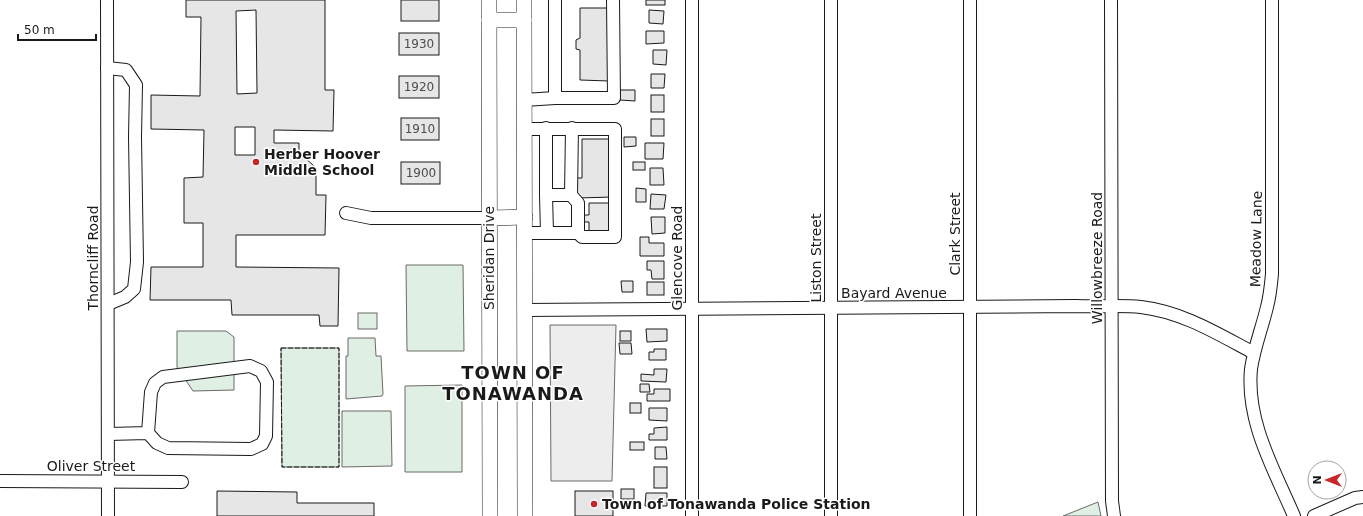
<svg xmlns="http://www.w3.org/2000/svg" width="1363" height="516" font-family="'DejaVu Sans',sans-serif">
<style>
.green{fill:#e0efe3;stroke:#6a6a6a}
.parking{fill:#ededed;stroke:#6a6a6a}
.building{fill:#e6e6e6;stroke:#1a1a1a;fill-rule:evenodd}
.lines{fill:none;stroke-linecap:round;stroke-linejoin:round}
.minor-casing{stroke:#1a1a1a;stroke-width:14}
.major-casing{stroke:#1a1a1a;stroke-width:16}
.minor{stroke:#fff;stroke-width:12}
.major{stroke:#fff;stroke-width:15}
.fence{stroke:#1a1a1a;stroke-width:1;stroke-dasharray:5 2;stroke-linecap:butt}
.poi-dot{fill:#c62828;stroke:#fff;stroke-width:1.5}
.labels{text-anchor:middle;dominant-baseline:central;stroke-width:3;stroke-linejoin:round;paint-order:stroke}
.number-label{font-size:12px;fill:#4d4d4d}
.poi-label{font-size:14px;font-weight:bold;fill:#1a1a1a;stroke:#fff;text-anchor:start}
.street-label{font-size:14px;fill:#1a1a1a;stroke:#fff}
.district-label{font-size:18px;font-weight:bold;letter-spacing:1px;fill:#1a1a1a;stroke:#fff}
</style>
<rect width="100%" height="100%" fill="#fff"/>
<!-- green -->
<g class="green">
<path d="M406 265H463L464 351H407Z"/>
<rect x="358" y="313" width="19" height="16"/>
<path d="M177 331H226L234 337V390L193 391 177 367Z"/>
<path d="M348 338H375L376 356H381L383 394 382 396 346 399V356H348Z"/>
<path d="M281 348H339V467H282Z"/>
<path d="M462 385V472H405V386Z"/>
<path d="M342 411H391L392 466 342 467Z"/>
<path d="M1098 502 1101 516H1063Z"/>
</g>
<!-- parking -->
<path class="parking" d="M550 325H616L612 481H551Z"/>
<!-- building -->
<g class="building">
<path d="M186 0H325V90H334L333 131 274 130V143H299V152L316 168V195H326L325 235H236V267L339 268 338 326H320L319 315H232L231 300H150L151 267H203V223H184V178L203 177 204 130 151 129V95L200 96 201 17H186ZM256 10 257 93 237 94 236 11ZM235 127H255V155H235Z"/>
<rect x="401" y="0" width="38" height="21"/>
<rect x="646" y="0" width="19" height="5"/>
<path d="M580 8H608L609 81 580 80V50L576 49V40L580 38Z"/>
<path d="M649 10 664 11 663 24 649 23Z"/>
<path d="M646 31H664V43L646 44Z"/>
<rect x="399" y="33" width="40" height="22"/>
<path d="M653 50H667L666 65 653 64Z"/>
<path d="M651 74H665L664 88H651Z"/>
<rect x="399" y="76" width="40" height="22"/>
<path d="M620 90H635V101L620 100Z"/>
<rect x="651" y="95" width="13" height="17"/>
<rect x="401" y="118" width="38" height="22"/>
<rect x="651" y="119" width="13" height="17"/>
<path d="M624 137H636V146L624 147Z"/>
<path d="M582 139H613V197L577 198V178H582Z"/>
<path d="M645 143H664L663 159H645Z"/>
<rect x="401" y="162" width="39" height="22"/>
<rect x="633" y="162" width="12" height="8"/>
<path d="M650 168H663L664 185H650Z"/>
<path d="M636 188 646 189V202H636Z"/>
<path d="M651 194 666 195 664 209H650Z"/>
<path d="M589 203H613V234H589V222H584V215H589Z"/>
<path d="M651 217H665V233L652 234Z"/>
<path d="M640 237H649V243H664V256H640Z"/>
<path d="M647 261H664V279H652L651 270H647Z"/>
<path d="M621 281H633V292H622Z"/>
<rect x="647" y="282" width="17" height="13"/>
<path d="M646 329H667V341L647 342Z"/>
<rect x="620" y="331" width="11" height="10"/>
<path d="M619 343H631L632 354H620Z"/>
<path d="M654 349H666V360H649V352H654Z"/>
<path d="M654 369H667L666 382 641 381V374L654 375Z"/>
<path d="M640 384H649L650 392H640Z"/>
<path d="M654 389H670V401H647V394H654Z"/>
<rect x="630" y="403" width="11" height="10"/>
<path d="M649 408H667V421L649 420Z"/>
<path d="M667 427V440H649V434H654V428Z"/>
<rect x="630" y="442" width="14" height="8"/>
<path d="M655 447H666L667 459H655Z"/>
<rect x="654" y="467" width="13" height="21"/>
<rect x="621" y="489" width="13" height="10"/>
<path d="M217 491 297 492V503H374V516H217Z"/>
<rect x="575" y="491" width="38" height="25"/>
<path d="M646 493H667V506H645Z"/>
</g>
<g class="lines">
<defs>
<g id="minor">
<path d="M107 0 108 516"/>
<path d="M692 0V516"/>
<path d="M831 0V516"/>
<path d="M970 0V516"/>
<path d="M1111 0 1112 501 1114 516"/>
<path d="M1272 0V274C1271 285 1270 296 1267 307 1262 328 1254 348 1251 369 1246 422 1274 469 1294 516"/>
<path d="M107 68 126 70 136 85 135 137 137 262 134 289 125 297 108 304"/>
<path d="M555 98H614L613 0"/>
<path d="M524 100 555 98V0"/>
<path d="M546 128V195H571L572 128"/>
<path d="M524 129H615V237H582L578 233"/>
<path d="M546 195 547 233"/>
<path d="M346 213 371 218H489"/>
<path d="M525 233H578V203L571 195"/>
<path d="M525 310 1076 306C1098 307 1120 305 1141 307 1183 312 1218 334 1254 353"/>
<path d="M108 434 148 433 157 443 168 448 251 449 262 444 266 436 267 382 261 371 250 366 163 377 155 383 151 392 148 433"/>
<path d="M0 481 182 482"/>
<path d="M1314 516 1355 498 1363 497"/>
</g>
<g id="major">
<path d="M489 0 490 516"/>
<path d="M524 0 525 516"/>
<path d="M489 20H524"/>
<path d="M489 218 525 217"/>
</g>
</defs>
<!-- minor casing -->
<use href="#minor" class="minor-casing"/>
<!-- major casing -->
<use href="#major" class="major-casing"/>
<!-- minor -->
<use href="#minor" class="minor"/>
<!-- major -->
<use href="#major" class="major"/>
<!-- fence -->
<path class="fence" d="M281 348H339V467H282Z"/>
</g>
<!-- markers -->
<g class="poi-dot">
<circle cx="256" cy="162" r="4"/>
<circle cx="594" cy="504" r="4"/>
</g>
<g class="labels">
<!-- number labels -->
<g class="number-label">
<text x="419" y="44">1930</text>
<text x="419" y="87">1920</text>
<text x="420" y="129">1910</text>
<text x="421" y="173">1900</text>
</g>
<!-- poi labels -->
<g class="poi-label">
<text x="264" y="154">Herber Hoover<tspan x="264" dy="16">Middle School</tspan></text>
<text x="602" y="504">Town of Tonawanda Police Station</text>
</g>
<!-- street labels -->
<g class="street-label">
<text transform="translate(955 234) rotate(-90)">Clark Street</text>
<text transform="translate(1256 239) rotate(-89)">Meadow Lane</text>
<text transform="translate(93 258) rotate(-90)">Thorncliff Road</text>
<text transform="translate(489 258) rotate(-90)">Sheridan Drive</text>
<text transform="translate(677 258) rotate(-90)">Glencove Road</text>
<text transform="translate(816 258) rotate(-90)">Liston Street</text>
<text transform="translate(1097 258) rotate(-90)">Willowbreeze Road</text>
<text x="894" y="293">Bayard Avenue</text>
<text x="91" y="466">Oliver Street</text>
</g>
<!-- district labels -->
<g class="district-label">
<text x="513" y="372">TOWN OF<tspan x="513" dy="21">TONAWANDA</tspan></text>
</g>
</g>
<!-- north arrow -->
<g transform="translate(1327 480) rotate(270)"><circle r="19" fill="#ffffff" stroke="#a3a3a3"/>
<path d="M0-3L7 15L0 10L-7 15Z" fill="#c62828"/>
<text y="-6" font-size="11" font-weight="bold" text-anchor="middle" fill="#1a1a1a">N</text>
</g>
<!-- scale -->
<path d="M18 34v6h78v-6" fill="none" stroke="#1a1a1a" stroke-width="2"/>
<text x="24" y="34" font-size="12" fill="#1a1a1a" stroke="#ffffff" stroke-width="3" paint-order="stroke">50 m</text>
</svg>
